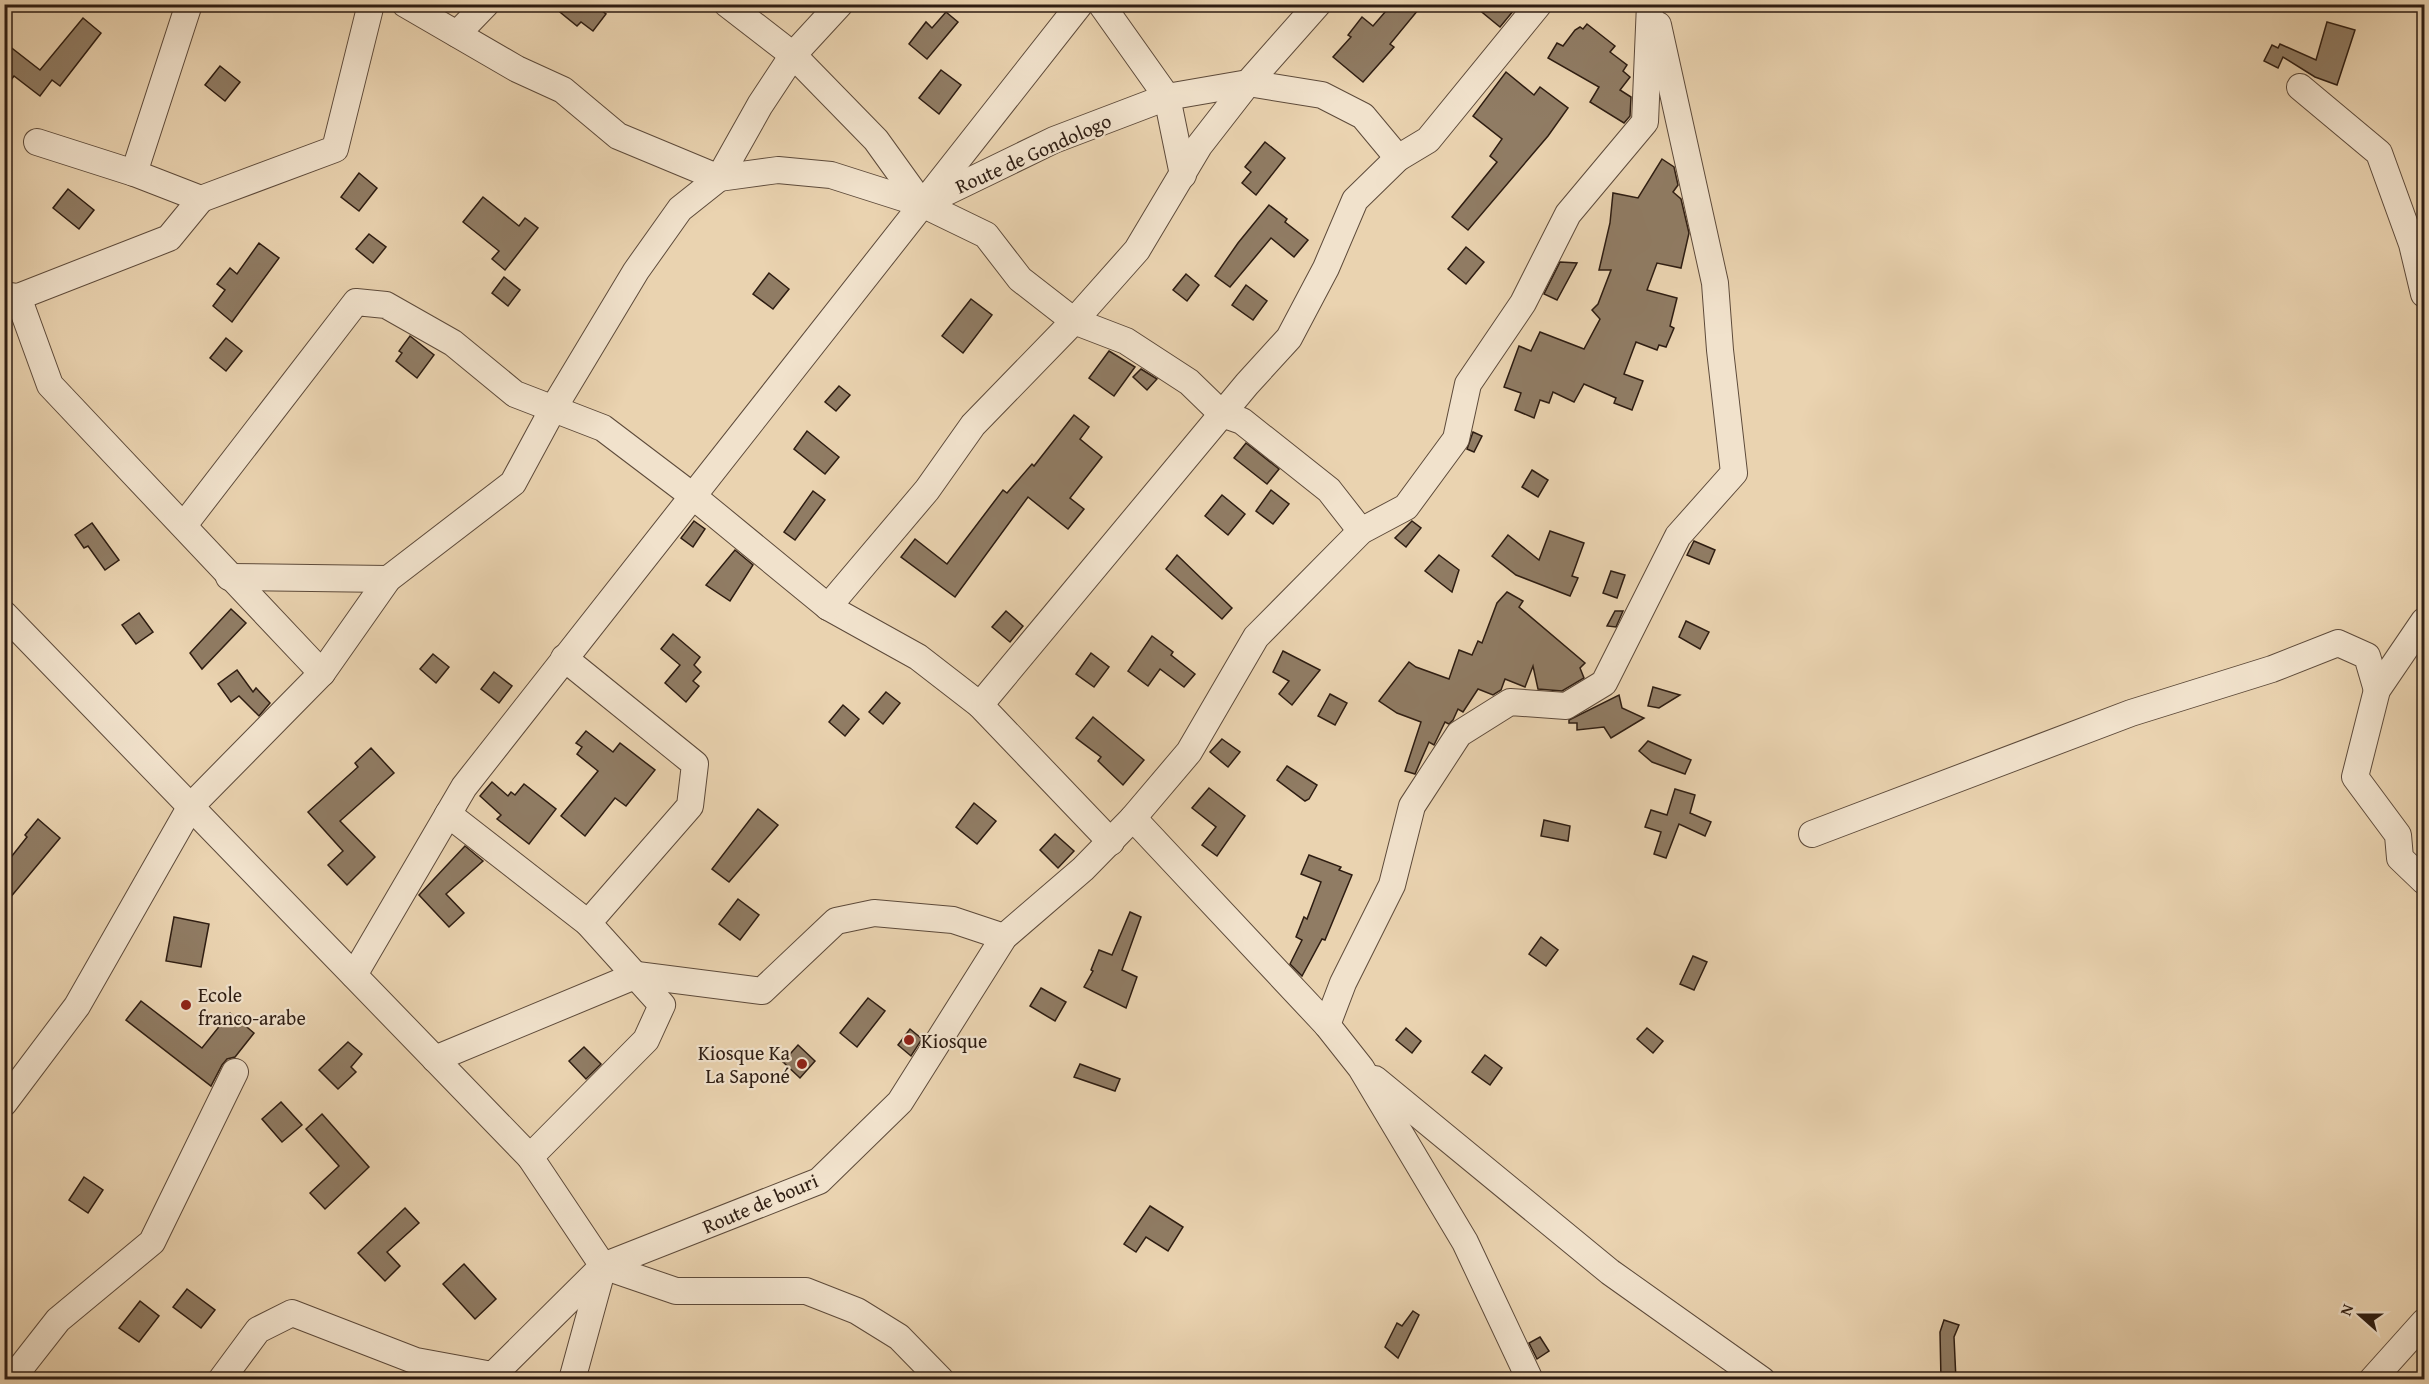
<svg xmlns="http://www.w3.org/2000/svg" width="2429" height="1384" font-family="'Gentium Book Plus',serif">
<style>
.building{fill:#907c64;stroke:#2e1d12;stroke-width:1.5}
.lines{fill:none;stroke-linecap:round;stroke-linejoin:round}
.minor-casing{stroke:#5d4a3a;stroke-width:28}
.minor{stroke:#f1e2cc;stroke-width:26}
.poi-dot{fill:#8f2418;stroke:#f1e2cc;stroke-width:2}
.labels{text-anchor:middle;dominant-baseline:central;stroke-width:4.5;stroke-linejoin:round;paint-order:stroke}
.street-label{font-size:20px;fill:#2e1d12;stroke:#f1e2cc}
.poi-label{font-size:20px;fill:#2e1d12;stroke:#f1e2cc;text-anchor:start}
</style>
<rect width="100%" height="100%" fill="#ead3b0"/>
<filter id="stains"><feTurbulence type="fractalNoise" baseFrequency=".00333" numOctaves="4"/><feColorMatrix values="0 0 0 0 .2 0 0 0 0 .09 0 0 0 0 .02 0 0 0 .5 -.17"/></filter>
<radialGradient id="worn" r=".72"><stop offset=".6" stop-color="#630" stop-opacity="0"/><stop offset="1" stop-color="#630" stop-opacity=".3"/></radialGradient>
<!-- building -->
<g class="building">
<path d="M550 4H593L606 14 593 31 581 22 577 26Z"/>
<path d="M1392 4H1423L1390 44 1394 47 1363 82 1333 57 1351 37 1348 35 1362 17 1373 26Z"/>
<path d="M1472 4H1519L1500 27Z"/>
<path d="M946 12 958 22 927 59 909 44 926 22 932 28Z"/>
<path d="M83 18 101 33 60 86 52 80 40 96 14 76 4 89V42L40 70Z"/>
<path d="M2327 22 2355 30 2337 85 2315 77 2283 57 2278 68 2264 61 2272 45 2278 48 2280 44 2316 60Z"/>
<path d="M1587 24 1615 46 1610 52 1627 65 1623 71 1630 77 1620 90 1631 97 1630 116 1624 123 1590 102 1599 87 1548 58 1557 43 1563 46 1575 30 1580 27 1583 29Z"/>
<path d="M220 66 240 82 225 101 205 85Z"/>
<path d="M941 70 961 85 939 114 919 98Z"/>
<path d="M1506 72 1534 95 1540 87 1568 108 1548 136 1468 230 1452 217 1497 162 1490 156 1502 139 1473 116Z"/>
<path d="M1265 142 1285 158 1256 195 1242 183 1251 172 1245 167Z"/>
<path d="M1662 159 1674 167 1678 185 1673 192 1681 199 1689 233 1681 268 1657 263 1647 290 1677 298 1670 326 1674 328 1666 347 1659 345 1657 350 1636 342 1624 374 1643 381 1632 410 1614 403 1616 398 1584 384 1574 402 1553 392 1549 403 1540 400 1534 418 1515 410 1521 393 1504 387 1519 346 1531 351 1540 332 1584 349 1600 319 1592 310 1598 304 1611 270H1599L1610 223 1613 193 1638 198Z"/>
<path d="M359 173 377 188 359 211 341 197Z"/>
<path d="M68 189 94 210 79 229 53 208Z"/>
<path d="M483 197 519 226 525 218 538 228 505 270 492 259 499 251 463 222Z"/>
<path d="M1269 205 1287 219 1285 222 1308 240 1294 257 1271 238 1230 287 1215 276 1238 243Z"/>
<path d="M369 234 386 247 373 263 356 249Z"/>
<path d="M259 243 279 258 232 322 213 306 225 290 217 284 230 268 237 274Z"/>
<path d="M1466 247 1484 262 1466 284 1448 269Z"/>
<path d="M1560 262 1577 263 1557 300 1544 294Z"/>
<path d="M769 273 789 289 773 309 753 294Z"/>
<path d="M1186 274 1199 285 1187 301 1173 290Z"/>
<path d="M504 277 520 290 508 306 492 293Z"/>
<path d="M1246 285 1267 301 1253 320 1232 305Z"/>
<path d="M971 299 992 315 963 353 942 336Z"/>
<path d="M410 336 434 355 417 378 396 361 402 353 399 351Z"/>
<path d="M226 338 242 351 226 371 210 358Z"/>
<path d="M1109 351 1135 367 1114 396 1089 378Z"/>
<path d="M1141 369 1157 379 1147 390 1133 377Z"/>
<path d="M839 386 850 395 836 411 825 402Z"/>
<path d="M1074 415 1089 427 1080 439 1102 457 1070 498 1084 509 1068 529 1028 497 955 597 901 557 915 539 947 564 1003 490 1007 493 1032 464 1034 466Z"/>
<path d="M807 431 839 457 825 474 794 449Z"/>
<path d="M1473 432 1482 436 1474 452 1467 449Z"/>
<path d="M1246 443 1279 469 1267 484 1234 458Z"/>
<path d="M1532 470 1548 480 1538 497 1522 487Z"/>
<path d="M1271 490 1289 504 1273 524 1256 511Z"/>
<path d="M813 491 825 500 795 540 784 532Z"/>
<path d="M1222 495 1245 514 1228 535 1205 516Z"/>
<path d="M694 521 705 529 693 547 681 538Z"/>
<path d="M1412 521 1421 528 1406 547 1395 538Z"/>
<path d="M92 523 119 560 105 570 88 546 84 548 75 535Z"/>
<path d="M1550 531 1584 543 1572 576 1578 578 1570 596 1516 575 1492 556 1508 535 1539 560Z"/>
<path d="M1694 541 1715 550 1709 564 1687 555Z"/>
<path d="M735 550 753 565 730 601 706 585Z"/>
<path d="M1177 555 1232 608 1222 619 1166 569Z"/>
<path d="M1439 555 1459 570 1452 592 1425 571Z"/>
<path d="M1611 571 1625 575 1617 598 1603 593Z"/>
<path d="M1507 592 1523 601 1519 607 1585 663 1580 668 1584 678 1562 691 1538 689 1533 666 1525 687 1505 679 1501 690 1493 695 1478 689 1463 712 1458 709 1453 720 1449 724 1445 722 1434 745 1429 742 1415 774 1405 771 1421 722 1397 713 1379 701 1409 662 1416 667 1449 679 1459 650 1472 655 1478 641 1482 643 1497 603Z"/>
<path d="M231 609 246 623 202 669 190 653Z"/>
<path d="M1006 611 1023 626 1010 642 992 627Z"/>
<path d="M1615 611H1623L1616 627 1607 626Z"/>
<path d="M139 613 153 632 136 644 122 625Z"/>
<path d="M1686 621 1709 632 1700 649 1679 637Z"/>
<path d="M673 634 700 657 694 665 701 672 693 681 699 686 686 702 665 683 680 665 661 649Z"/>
<path d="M1152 636 1173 652 1171 655 1195 674 1184 687 1160 669 1148 686 1128 671Z"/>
<path d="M1283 651 1320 670 1292 705 1279 694 1289 681 1273 672Z"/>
<path d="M1091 653 1109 667 1094 687 1076 674Z"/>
<path d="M433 654 449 667 436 683 420 669Z"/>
<path d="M237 670 253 692 256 688 270 703 259 716 239 696 231 702 218 684Z"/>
<path d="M494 672 512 686 499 703 481 689Z"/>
<path d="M1653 687 1680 695 1659 708 1648 706Z"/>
<path d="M886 692 900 703 883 724 869 712Z"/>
<path d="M1330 694 1347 703 1335 725 1318 716Z"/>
<path d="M1619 695 1622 708 1644 718 1611 738 1604 727 1577 730V723H1569V720Z"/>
<path d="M843 705 859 719 845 736 829 722Z"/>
<path d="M1093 717 1144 760 1123 785 1098 761 1101 757 1076 738Z"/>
<path d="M586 731 613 752 620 743 655 770 626 806 615 798 585 836 561 816 598 771 577 754 582 747 576 743Z"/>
<path d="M1222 739 1240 752 1228 767 1210 752Z"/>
<path d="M1648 741 1691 760 1685 774 1652 762 1639 751Z"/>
<path d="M371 748 394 773 340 821 375 857 347 885 328 865 343 851 308 812 358 767 355 763Z"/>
<path d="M1287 766 1317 785 1309 799 1305 801 1277 780Z"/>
<path d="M492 782 508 796 511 792 515 795 524 784 556 809 529 844 497 819 501 815 480 796Z"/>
<path d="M1209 788 1245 816 1217 856 1202 845 1216 827 1192 808Z"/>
<path d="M1675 789 1695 795 1690 813 1711 822 1705 836 1679 824 1666 858 1654 854 1661 832 1645 827 1651 810 1667 815Z"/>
<path d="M974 803 996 821 977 844 956 827Z"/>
<path d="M758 809 778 825 729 882 712 869Z"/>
<path d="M38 819 60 838 4 905V866L27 837 25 835Z"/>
<path d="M1544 820 1570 826 1568 841 1541 836Z"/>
<path d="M1055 834 1074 851 1058 868 1040 850Z"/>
<path d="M465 846 483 861 446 894 464 913 449 927 419 895Z"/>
<path d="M1309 855 1341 867 1339 870 1352 875 1325 940 1322 939 1302 976 1290 964 1302 940 1296 937 1304 917 1307 919 1321 882 1301 874Z"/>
<path d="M738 899 759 915 740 940 719 924Z"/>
<path d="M1130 912 1141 917 1122 970 1137 977 1126 1008 1084 987 1093 971 1091 970 1099 950 1112 955Z"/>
<path d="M174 917 209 924 201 967 166 961Z"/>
<path d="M1541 937 1558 950 1546 966 1529 954Z"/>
<path d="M1693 956 1707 962 1694 990 1680 984Z"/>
<path d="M1041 988 1066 1002 1055 1021 1030 1006Z"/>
<path d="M868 998 885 1011 857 1047 840 1033Z"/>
<path d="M141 1001 202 1048 230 1013 254 1033 235 1057 227 1059 222 1065 211 1086 126 1020Z"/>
<path d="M1406 1028 1421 1041 1412 1053 1396 1040Z"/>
<path d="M1647 1028 1663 1041 1653 1053 1637 1039Z"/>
<path d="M910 1029 922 1039 911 1056 898 1045Z"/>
<path d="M348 1042 362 1054 351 1067 356 1072 338 1089 319 1070Z"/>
<path d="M798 1045 815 1061 800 1078 783 1062Z"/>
<path d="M584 1047 601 1064 586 1079 569 1061Z"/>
<path d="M1485 1055 1502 1068 1490 1085 1472 1072Z"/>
<path d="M1080 1064 1120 1079 1115 1091 1074 1077Z"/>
<path d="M281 1102 302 1125 282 1142 262 1119Z"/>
<path d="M322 1114 369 1167 325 1209 310 1193 339 1166 306 1129Z"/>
<path d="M84 1177 103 1190 88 1213 69 1200Z"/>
<path d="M1150 1206 1183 1227 1168 1251 1146 1237 1136 1252 1124 1244Z"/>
<path d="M405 1208 419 1223 387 1252 400 1266 385 1281 358 1253Z"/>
<path d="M464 1264 496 1299 475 1319 443 1284Z"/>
<path d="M187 1289 215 1310 201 1328 173 1307Z"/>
<path d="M140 1301 159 1316 139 1342 119 1328Z"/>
<path d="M1413 1311 1419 1315 1398 1358 1385 1347 1397 1323 1402 1326Z"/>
<path d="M1944 1320 1959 1325 1954 1337 1956 1380H1941L1940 1332Z"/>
<path d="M1540 1337 1549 1351 1537 1359 1529 1343Z"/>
</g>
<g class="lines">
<defs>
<g id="minor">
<path d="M405 4 517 69 563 90 618 136 719 178 778 170 831 175 922 204 986 235 1020 279 1074 321 1126 341 1189 382 1222 414 1242 421 1329 490 1361 531"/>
<path d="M727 4 793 55 876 140 922 204 1054 140 1167 97 1248 83 1322 95 1363 116 1398 158"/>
<path d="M1101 4 1167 97 1183 175"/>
<path d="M457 34 486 4"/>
<path d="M2300 87 2379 153 2412 244 2424 294"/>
<path d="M37 142 134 173 201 199 335 149 371 4"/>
<path d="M134 173 189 4"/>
<path d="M4 295 18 297 169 238 201 199"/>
<path d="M18 297 50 385 322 673"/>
<path d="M184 525 356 302 386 305 453 343 515 394 603 428 694 497 828 607 918 657 980 705 1111 842"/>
<path d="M229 577 388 579"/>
<path d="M828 607 927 490 973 425 1074 321 1137 250 1199 146 1248 83 1318 4"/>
<path d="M4 614 530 1157 603 1266 676 1291H806L857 1311 899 1337 941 1380"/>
<path d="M2424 621 2377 690 2355 777 2398 835 2400 858 2424 881"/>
<path d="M980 705 1247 384 1289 338 1326 268 1355 200 1398 158 1428 140 1539 4"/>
<path d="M448 814 588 923"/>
<path d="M1133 818 1327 1025 1361 1068 1465 1242 1530 1380"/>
<path d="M1812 834 2131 713 2272 669 2338 643 2367 656 2377 690"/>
<path d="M354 975 464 787 1080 4"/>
<path d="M1327 1025 1343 983 1392 885 1412 806 1459 734 1510 702 1566 706 1604 683 1678 536 1734 473 1720 350 1715 283 1658 25"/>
<path d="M435 1059 637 975 762 991 836 921 874 913 953 920 1004 937"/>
<path d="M1375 1079 1610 1272 1762 1380"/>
<path d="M4 1103 77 1006 191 806 322 673 388 579 513 483 553 409 636 271 680 209 719 178 760 105 793 55 840 4"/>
<path d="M530 1157 646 1040 662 1005 588 923 690 806 695 764 564 658"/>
<path d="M11 1380 58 1320 152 1242 235 1072"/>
<path d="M221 1380 258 1330 292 1313 416 1361 492 1375"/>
<path d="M488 1380 603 1266 819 1181 900 1102 1004 937 1083 869 1133 818 1189 752 1256 637 1361 531 1406 507 1456 439 1468 384 1523 303 1568 214 1645 122 1650 4"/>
<path d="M572 1380 603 1267"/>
<path d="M2372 1380 2424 1322"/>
</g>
</defs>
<!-- minor casing -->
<use href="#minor" class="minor-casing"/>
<!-- minor -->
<use href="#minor" class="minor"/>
</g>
<!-- markers -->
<g class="poi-dot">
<circle cx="186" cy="1005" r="6"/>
<circle cx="909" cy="1040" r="6"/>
<circle cx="802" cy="1064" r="6"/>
</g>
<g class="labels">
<!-- street labels -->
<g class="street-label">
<text transform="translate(1033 153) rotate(-24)">Route de Gondologo</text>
<text transform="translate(760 1203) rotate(-23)">Route de bouri</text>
</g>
<!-- poi labels -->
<g class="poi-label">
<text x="198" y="994">Ecole<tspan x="198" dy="23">franco-arabe</tspan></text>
<text x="921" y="1040">Kiosque</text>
<text x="790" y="1052" text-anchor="end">Kiosque Ka<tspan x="790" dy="23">La Saponé</tspan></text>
</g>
</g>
<!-- margin -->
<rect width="2429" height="1384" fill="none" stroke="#ead3b0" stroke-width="24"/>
<rect x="6" y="6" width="2417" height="1372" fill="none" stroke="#2e1d12" stroke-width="3"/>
<rect x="12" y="12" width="2405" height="1360" fill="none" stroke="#2e1d12" stroke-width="1.5"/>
<!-- north arrow -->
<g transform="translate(2360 1315) rotate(291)" stroke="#f1e2cc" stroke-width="4.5" paint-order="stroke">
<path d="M0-4.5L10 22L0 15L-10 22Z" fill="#2e1d12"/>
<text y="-9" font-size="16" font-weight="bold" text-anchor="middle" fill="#2e1d12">N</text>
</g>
<rect width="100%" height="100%" filter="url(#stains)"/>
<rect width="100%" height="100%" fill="url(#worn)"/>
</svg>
